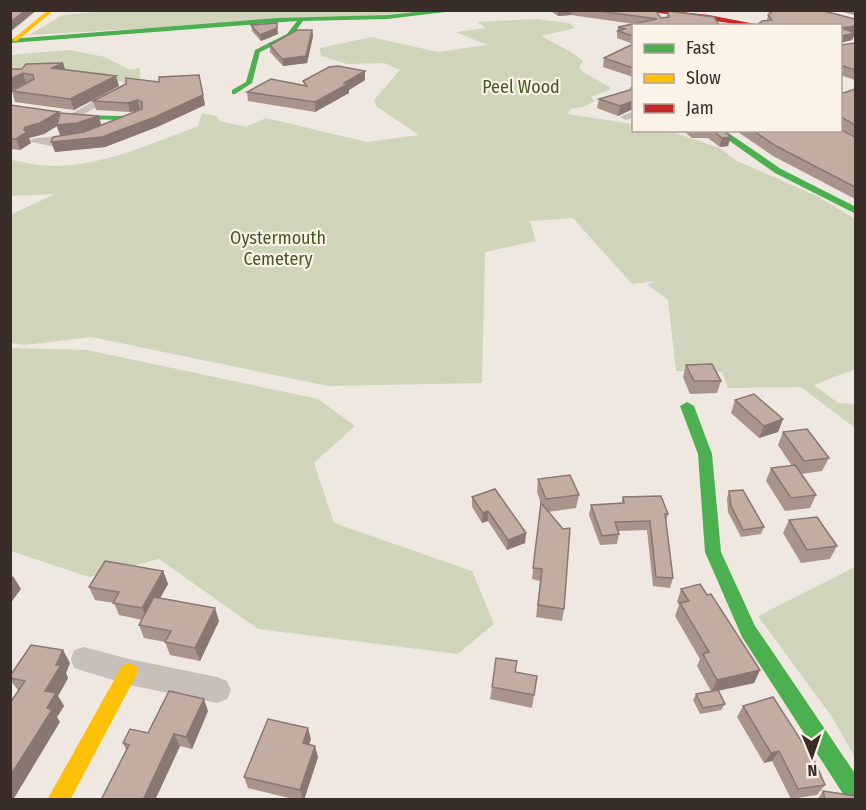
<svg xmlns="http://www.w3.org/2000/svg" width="866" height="810" font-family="'Fira Sans Condensed',sans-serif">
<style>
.green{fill:#cfd4ba}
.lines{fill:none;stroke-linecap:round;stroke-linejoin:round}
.street{fill:#c7c0ba;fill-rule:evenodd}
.fast{fill:#4caf50;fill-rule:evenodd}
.slow{fill:#ffc107;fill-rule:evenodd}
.jam{fill:#c62828;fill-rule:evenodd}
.wall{fill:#a8948a}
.shaded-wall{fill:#887871}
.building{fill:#c3aca1;stroke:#887871;stroke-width:1.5}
.labels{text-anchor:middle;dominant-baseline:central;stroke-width:4.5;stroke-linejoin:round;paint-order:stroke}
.far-park-label{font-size:18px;fill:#465829;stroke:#fbf2e8}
</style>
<rect width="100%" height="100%" fill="#eee8e1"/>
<!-- green -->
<g class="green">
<path d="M105 11H445L29 35 63 15Z"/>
<path d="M536 19 569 23 575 28 541 36 571 52 583 61 579 67 583 72 610 87 609 90 591 97 595 101 583 107 571 109 567 114 633 124 634 130 676 133 719 148 737 161 819 197 855 219V369L814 385 838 403 855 404V428L801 387 728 388 722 372 676 371 668 300 648 285 655 281 632 284 573 218 530 221 536 241 485 252 482 383 328 386 91 337 25 345 11 343 10 215 55 194 11 196V160C24 162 38 166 52 166 103 166 151 144 198 126L202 113 217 116 220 121 246 127 266 118 367 142 419 135 376 106 374 100 400 70 384 63 347 64 321 56 320 48 371 37 438 52 487 45 456 32 486 28 477 22Z"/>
<path d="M69 50 105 57 130 70 140 68V86L53 67 11 70V55Z"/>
<path d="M11 348 87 350 318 399 355 426 314 463 334 523 472 571 494 624 458 654 258 629 159 559 89 577 11 551Z"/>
<path d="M855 567V757L832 717 758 616Z"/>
</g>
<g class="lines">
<!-- street -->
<g class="street">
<path d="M118 88 123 91 122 93 75 119H67L65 117Z"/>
<path d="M634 111V118L626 120 620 117Z"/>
<path d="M78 135 82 137V141L50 146 32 142 30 140C36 136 68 137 78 135Z"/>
<path d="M84 647 129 659 217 677 227 681 231 690 227 699 217 703 129 685 74 668 71 659 74 650Z"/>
</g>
<!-- fast -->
<g class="fast">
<path d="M437 10H462L387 19 303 21 291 37 260 52 252 83 235 94H232V90L246 82 255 50 287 34 297 21 10 43V39L277 18 387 15Z"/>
<path d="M10 106 71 115 127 116 131 118 127 120 71 119 10 110Z"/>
<path d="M714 130H724L781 169 856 207V214L775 173Z"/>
<path d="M687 402 694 406 712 454 721 552 755 626 856 775V800H847L742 637 705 552 698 454 680 406Z"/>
</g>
<!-- slow -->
<g class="slow">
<path d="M48 10H54L17 41H13V39Z"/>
<path d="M129 663 136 666 138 672 70 800H47L122 666Z"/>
</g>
<!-- jam -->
<path class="jam" d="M662 10 709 15 765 26H749L639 10Z"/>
</g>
<!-- wall -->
<g class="wall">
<path d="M549 10H655L661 18 667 17 668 11 714 17 633 26V77L603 67 604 58 633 44 617 38V34L618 27 634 24 571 15 558 16Z"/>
<path d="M757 10H820L855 33 852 40 841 43V45L855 43V80L840 75V26L767 20 768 15 771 13Z"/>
<path d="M834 10H855V15Z"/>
<path d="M251 25 278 34 261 41 252 31Z"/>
<path d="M312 30 313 36 307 63 283 66 270 52V45Z"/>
<path d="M63 63 65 70 119 86 74 110 15 102 12 91 26 83 10 91V69H22Z"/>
<path d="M199 75 205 105 157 127 105 147 55 152 79 133 60 135 57 126 44 134 29 138 31 143 20 150 10 149V105L59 112 60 115 99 116 101 125 81 133 84 132 140 110 130 112 96 110 93 101 159 82Z"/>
<path d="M365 80 349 90V93L315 112 248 101 247 92 304 85 303 81Z"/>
<path d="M633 86V109L618 116 597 108 599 99 630 90V87Z"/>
<path d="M855 89V136L840 128V94Z"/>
<path d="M682 130H722L728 146 720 147 708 138H692Z"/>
<path d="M735 130H840L855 137V199L773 156Z"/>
<path d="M686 365 721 381 717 393 690 394 683 377Z"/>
<path d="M735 400 783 419 778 432 759 438 731 413Z"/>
<path d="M783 432 829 458 822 471 801 474 816 495 810 508 785 511 766 481 771 468 792 466 778 445Z"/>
<path d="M538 479 579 495 576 508 548 512 564 609 562 621 536 617 540 581 532 579 541 503V504L537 492Z"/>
<path d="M729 491 764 527 761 534 741 537 728 512 727 498Z"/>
<path d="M472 497 526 533 525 543 507 550 488 521 482 523 472 507Z"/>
<path d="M623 497 668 514 666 521 673 578 670 588 653 586 647 530 618 531 619 534 617 544 600 545 589 515 591 505 621 504Z"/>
<path d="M789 520 837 546 830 559 801 563 783 533Z"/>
<path d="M163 571 168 584 160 598 219 621 200 661 170 655 165 642 144 638 139 625 142 620 119 615 114 603 95 600 89 587Z"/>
<path d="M681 589 707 595 760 670 754 683 718 691 725 704 721 710 700 714 693 700 696 694 711 691 697 666 700 659 675 616 679 605 677 602Z"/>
<path d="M70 663 66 673 68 678 58 696 64 706 57 717 60 722 18 690 10 680V676Z"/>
<path d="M492 687 534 695 532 708 490 699Z"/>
<path d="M743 706 825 785 817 795 791 799 772 761 764 763 737 717Z"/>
<path d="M208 711 192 749 180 746 155 800H101L126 750 123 743 148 733Z"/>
<path d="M311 739 309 744 318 757 304 800H297L248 788 244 777Z"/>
<path d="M823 791 855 800H817Z"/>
</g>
<!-- shaded-wall -->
<g class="shaded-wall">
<path d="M26 10H37L10 32V22Z"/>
<path d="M66 10H84L66 12Z"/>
<path d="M558 10H572L571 15 558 16Z"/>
<path d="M277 23 278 34 261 41 260 35Z"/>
<path d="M855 26V33L852 40 840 43 842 28Z"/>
<path d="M312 30 313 36 307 63 283 66 282 59Z"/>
<path d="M63 63 66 72 52 68Z"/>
<path d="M365 71V80L349 90V93L315 112V102L344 83Z"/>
<path d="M23 73 26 83 10 91V79Z"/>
<path d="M116 76 119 86 74 110 70 99Z"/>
<path d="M203 95 205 105 157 127 105 147 55 152 51 142Z"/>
<path d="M137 100 140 110 130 112 128 103Z"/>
<path d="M633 101V109L618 116 620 106Z"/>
<path d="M59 112 62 122 99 116 101 125 80 133 60 135 57 126 44 134 29 138 31 143 20 150 16 139 25 127Z"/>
<path d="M731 137 728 146 720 147 722 138Z"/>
<path d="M783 419 778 432 759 438 764 426Z"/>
<path d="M488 511V521L482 523 483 513Z"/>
<path d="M526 533 525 543 507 550 508 540Z"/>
<path d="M163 571 168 584 147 621 142 608Z"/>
<path d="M13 576 21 589 10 604V580Z"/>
<path d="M215 608 219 621 200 661 195 648Z"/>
<path d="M63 650 70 663 66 673 68 678 58 696 64 706 57 717 60 722 13 800H10V776L47 708 45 691Z"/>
<path d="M760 670 754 683 711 692 717 680Z"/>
<path d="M204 699 208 711 192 749 186 737Z"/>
<path d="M308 728 311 739 305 755 303 743Z"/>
<path d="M174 734 180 746 155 800H143Z"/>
<path d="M315 746 318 757 304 800H303L300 790Z"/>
<path d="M779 751 772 761 764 763 771 753Z"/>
</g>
<!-- building -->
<g class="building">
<path d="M10 10H26L10 22Z"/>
<path d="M592 10H655L661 18 669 17 668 11 714 17 720 26H633V36L618 31 625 29 618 27 657 19Z"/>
<path d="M774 10H820L855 19V26L842 28 855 33 841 36V45L855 43V70L840 65V26H756L762 21 772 20 768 15Z"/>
<path d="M277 23V28L260 35 251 25Z"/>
<path d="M297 30H312L306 56 282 59 270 45Z"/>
<path d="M633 44V68L604 58Z"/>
<path d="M63 63 52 68 116 76 70 99 12 91 34 79 33 75 23 73 10 79V69H22L26 64Z"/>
<path d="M338 66 365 71 344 83 348 84 315 102 247 92 271 79 307 86 303 81 329 67Z"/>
<path d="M199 75 203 95 155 117 102 137 51 142 53 137 84 132 142 109V102L137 100 128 103 93 101 126 84V78L159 82V77Z"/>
<path d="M633 89V101L620 106 599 99Z"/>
<path d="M855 89V125L843 118H840V94Z"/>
<path d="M10 105 59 112 40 123 25 127 24 130 27 132 16 139H10Z"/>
<path d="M60 113 99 116 77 123 57 125Z"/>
<path d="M840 129 855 137V187L776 146 752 130H840Z"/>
<path d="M712 130H722L731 137 722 138Z"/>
<path d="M712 364 721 381H694L686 365Z"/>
<path d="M754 394 783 419 764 426 735 400Z"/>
<path d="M807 429 829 458 804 461 783 432Z"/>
<path d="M795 465 816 495 791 498 771 468Z"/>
<path d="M570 475 579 495 546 499 538 479Z"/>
<path d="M495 489 526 533 508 540 488 511 483 513 472 497Z"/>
<path d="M743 490 764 527 743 530 731 506 729 491Z"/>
<path d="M661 496 668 514H665L673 578 656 577 650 521 615 522 619 534 602 536 591 505 624 503 623 497Z"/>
<path d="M541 503 563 529 570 528 564 609 538 605 542 569 533 568Z"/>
<path d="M817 517 837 546 807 550 789 520Z"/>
<path d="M105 561 163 571 142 608 113 603 119 592 89 587Z"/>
<path d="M700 584 707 595 711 594 760 670 717 680 703 654 709 652 680 603 689 601 681 589Z"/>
<path d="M154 597 215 608 195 648 165 642 171 631 139 625Z"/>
<path d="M31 645 63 650 56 665H61L45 691 56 693 47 708 52 710 10 776V703L25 681 10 678V676Z"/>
<path d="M496 658 517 661 515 672 537 676 534 695 492 687Z"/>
<path d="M718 690 725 704 703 708 696 694Z"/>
<path d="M169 691 204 699 186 737 174 734 143 800H101L129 745 123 743 130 729 148 733Z"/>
<path d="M773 697 815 762 825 785 798 789 779 751 771 753 743 706Z"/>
<path d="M268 719 308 728 303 743 315 746 300 790 244 777Z"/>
<path d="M823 791 855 796V800H825Z"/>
</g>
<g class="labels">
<!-- far-park labels -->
<g class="far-park-label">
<text x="521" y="87">Peel Wood</text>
<text x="278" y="238">Oystermouth<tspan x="278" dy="21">Cemetery</tspan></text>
</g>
</g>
<!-- border -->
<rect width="866" height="810" fill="none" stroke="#382d27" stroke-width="24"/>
<!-- legend -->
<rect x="632" y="24" width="210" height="108" fill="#fbf2e8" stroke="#ada39b" stroke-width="1.5"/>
<rect x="644" y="44" width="30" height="9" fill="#4caf50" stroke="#ada39b" stroke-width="1.5"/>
<text x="686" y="54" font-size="18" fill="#382d27">Fast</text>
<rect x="644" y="74" width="30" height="9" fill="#ffc107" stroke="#ada39b" stroke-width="1.5"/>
<text x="686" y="84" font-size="18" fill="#382d27">Slow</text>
<rect x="644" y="104" width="30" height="9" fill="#c62828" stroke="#ada39b" stroke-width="1.5"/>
<text x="686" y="114" font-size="18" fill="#382d27">Jam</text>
<!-- north arrow -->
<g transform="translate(812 756) rotate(178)" stroke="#fbf2e8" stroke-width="4.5" paint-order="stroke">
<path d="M0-4.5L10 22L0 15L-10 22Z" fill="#382d27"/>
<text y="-9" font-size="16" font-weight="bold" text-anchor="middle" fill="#382d27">N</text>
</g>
</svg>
